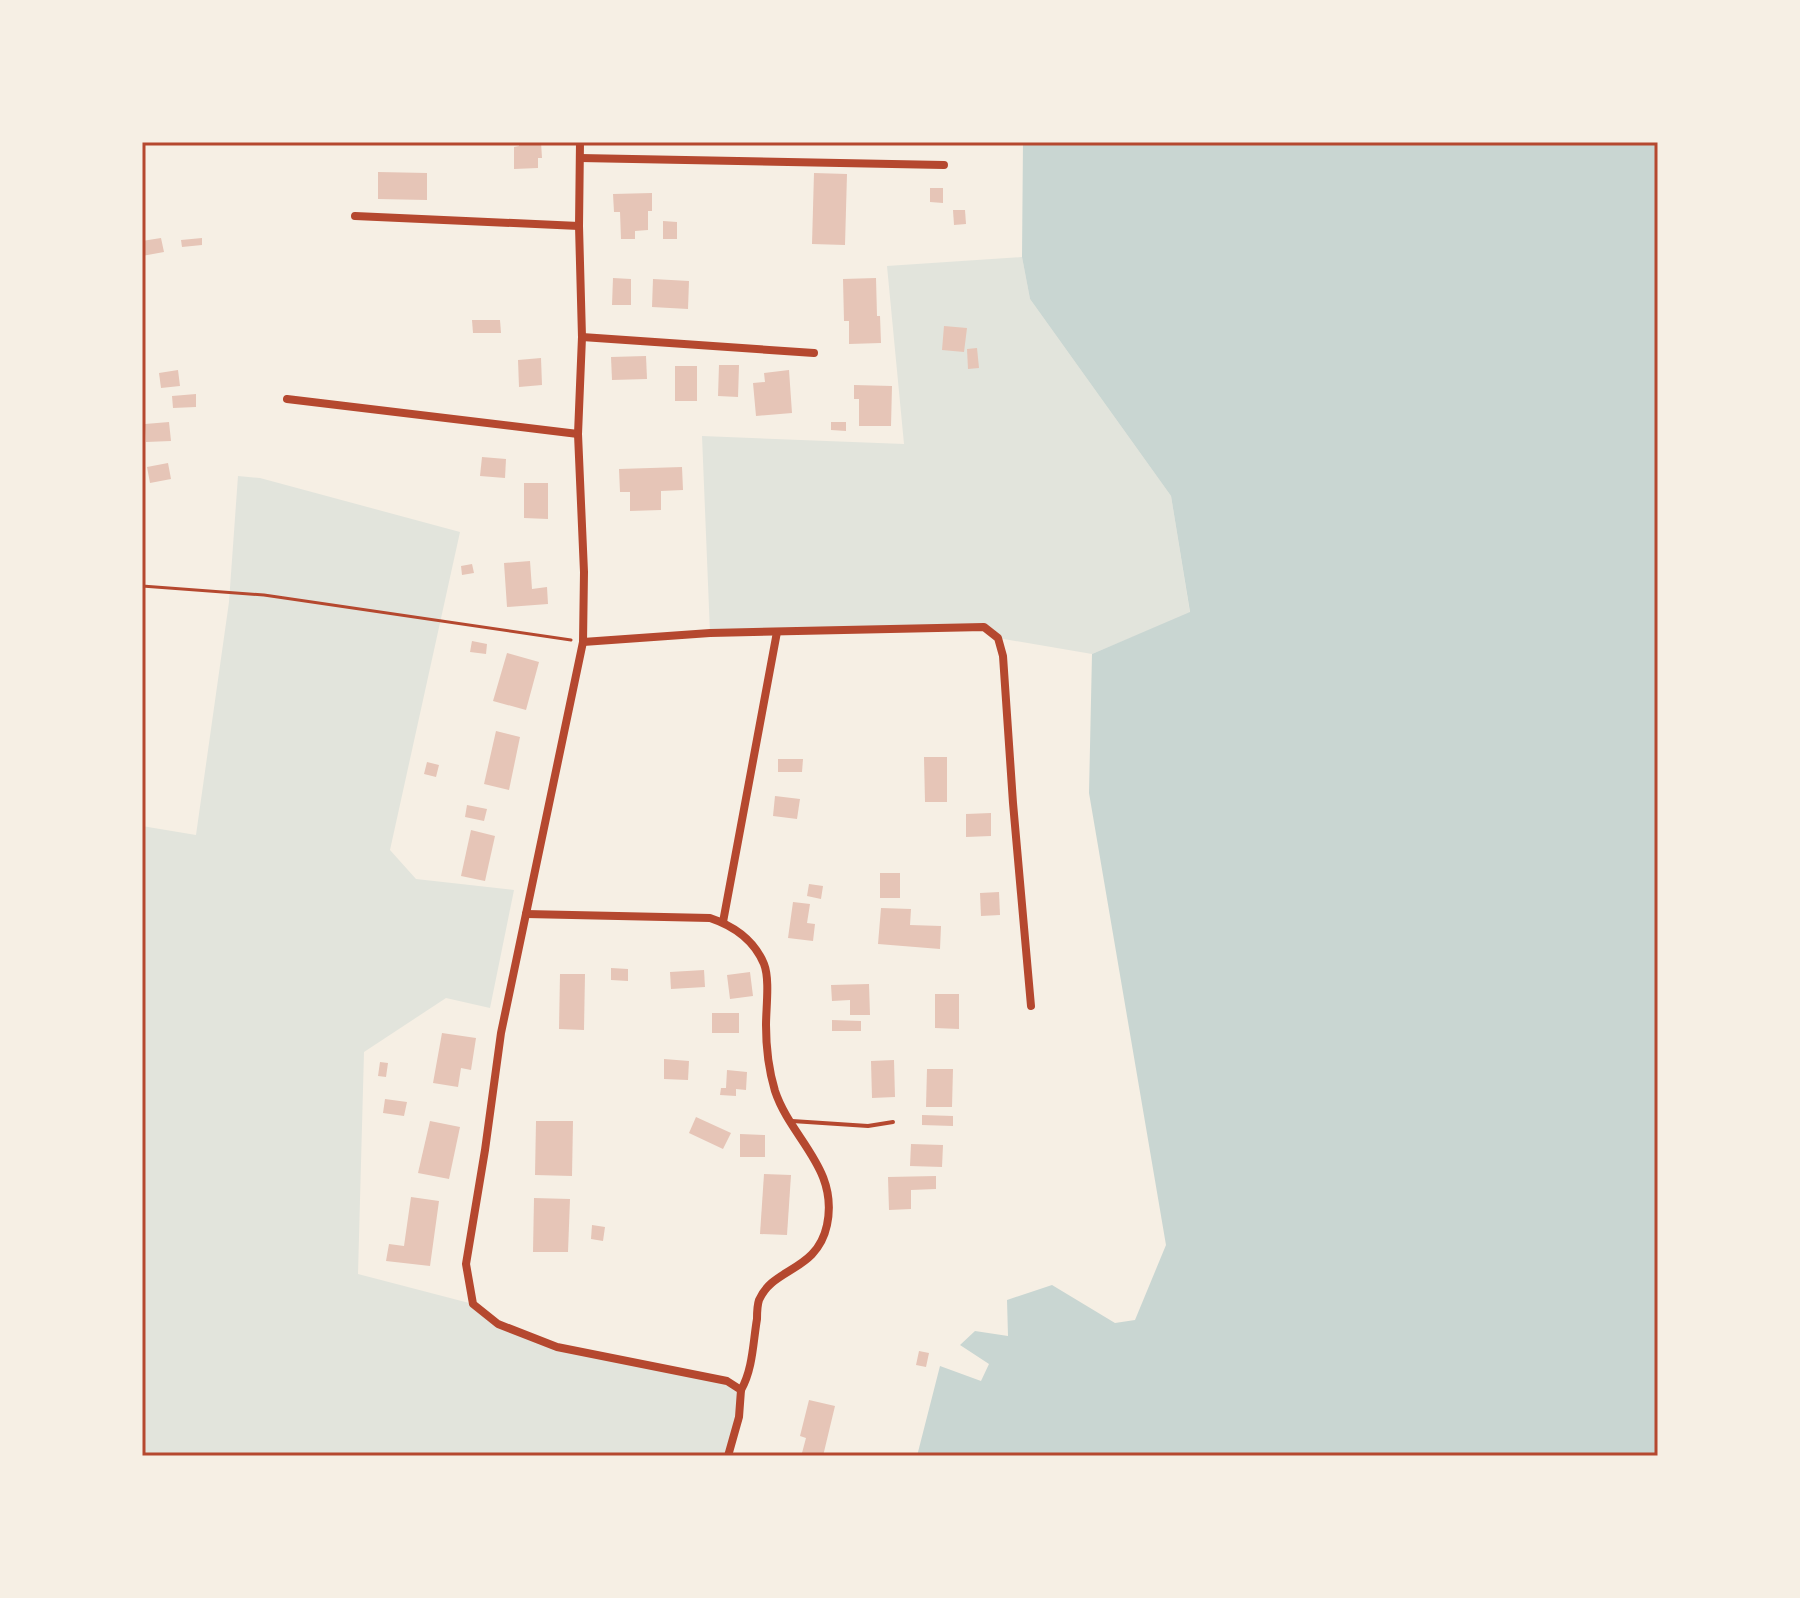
<svg xmlns="http://www.w3.org/2000/svg" width="1800" height="1598" font-family="'Fira Sans',sans-serif">
<style>
.green{fill:#e2e4dc}
.water{fill:#c9d6d2}
.building{fill:#e6c5b7}
.lines{fill:none;stroke-linecap:round;stroke-linejoin:round}
.path{stroke:#b5482f;stroke-width:3}
.service{stroke:#b5482f;stroke-width:4}
.minor{stroke:#b5482f;stroke-width:8}
.neatline{fill:none;stroke:#b5482f;stroke-width:3}
</style>
<rect width="100%" height="100%" fill="#f6efe4"/>
<!-- green -->
<g class="green">
<path d="M1022 257 1030 299 1171 496 1190 613 1092 654 998 638 983 627 710 633 702 436 904 444 887 266Z"/>
<path d="M238 476 260 478 460 532 390 850 416 879 514 890 490 1008 446 998 364 1052 358 1274 473 1304 498 1324 557 1347 727 1381 741 1390 728 1456H142V826L196 835 229 602Z"/>
</g>
<!-- water -->
<path class="water" d="M1023 142H1658V1456H917L940 1366 981 1381 989 1364 960 1345 975 1331 1008 1336 1007 1300 1052 1285 1115 1323 1135 1320 1166 1245 1089 793 1092 654 1190 612 1171 496 1030 299 1022 257Z"/>
<!-- building -->
<g class="building">
<path d="M519 142H541L542 158H538V168L514 169V147L519 146Z"/>
<path d="M378 172 427 173V200L378 199Z"/>
<path d="M814 173 847 174 845 245 812 244Z"/>
<path d="M930 188H943V203L930 202Z"/>
<path d="M652 193V211H648V230L635 231V239H621L620 212H614L613 194Z"/>
<path d="M953 210H965L966 224 954 225Z"/>
<path d="M663 221 677 222V239H663Z"/>
<path d="M161 238 164 252 142 256V241Z"/>
<path d="M202 238V245L182 247 181 240Z"/>
<path d="M613 278 631 279V305H612Z"/>
<path d="M876 278 877 316H880L881 343 849 344V321H844L843 279Z"/>
<path d="M653 279 689 281 688 309 652 307Z"/>
<path d="M472 320H500L501 333H473Z"/>
<path d="M944 326 967 328 964 352 942 350Z"/>
<path d="M977 348 979 368 968 369 967 349Z"/>
<path d="M646 356 647 379 612 380 611 357Z"/>
<path d="M541 358 542 385 519 387 518 360Z"/>
<path d="M719 365H739L738 397 718 396Z"/>
<rect x="675" y="366" width="22" height="35"/>
<path d="M178 370 180 386 161 388 159 373Z"/>
<path d="M789 370 792 413 756 416 753 383 765 382 764 373Z"/>
<path d="M854 385 892 386 891 426H859V399H854Z"/>
<path d="M196 394V407L173 408 172 396Z"/>
<path d="M169 422 171 441 146 442 145 424Z"/>
<path d="M831 422H846V431L831 430Z"/>
<path d="M482 457 506 459 505 478 480 476Z"/>
<path d="M168 463 171 479 150 483 147 467Z"/>
<path d="M682 467 683 490 661 491V510L630 511V492H620L619 469Z"/>
<path d="M524 483H548V519L524 518Z"/>
<path d="M530 561 532 589 547 587 548 604 507 607 504 563Z"/>
<path d="M472 564 474 573 462 575 461 566Z"/>
<path d="M472 641 487 644 486 654 470 652Z"/>
<path d="M507 653 539 662 526 710 493 701Z"/>
<path d="M496 731 520 737 509 790 484 784Z"/>
<path d="M924 757H947V802H925Z"/>
<path d="M778 759H803L802 772H778Z"/>
<path d="M427 762 439 765 436 777 424 774Z"/>
<path d="M775 796 800 799 797 819 773 816Z"/>
<path d="M467 805 487 809 484 821 465 817Z"/>
<path d="M991 813V836L966 837V814Z"/>
<path d="M471 830 495 836 485 881 461 876Z"/>
<rect x="880" y="873" width="20" height="25"/>
<path d="M809 884 823 886 821 899 807 896Z"/>
<path d="M999 892 1000 915 981 916 980 893Z"/>
<path d="M793 902 810 904 807 923 815 924 813 941 788 938Z"/>
<path d="M881 908 911 909 910 925 941 926 940 949 878 944Z"/>
<path d="M611 968 628 969V981L611 980Z"/>
<path d="M704 970 705 987 671 989 670 972Z"/>
<path d="M750 972 753 996 730 999 727 975Z"/>
<path d="M560 974H585L584 1030 559 1029Z"/>
<path d="M869 984 870 1015H850V1000L832 1001 831 985Z"/>
<path d="M935 994H959V1029L935 1028Z"/>
<rect x="712" y="1013" width="27" height="20"/>
<path d="M832 1020 861 1021V1031H832Z"/>
<path d="M442 1033 476 1038 471 1070 461 1068 458 1087 433 1083Z"/>
<path d="M664 1059 689 1061 688 1080 664 1079Z"/>
<path d="M894 1060 895 1097 872 1098 871 1061Z"/>
<path d="M380 1062 388 1063 386 1077 378 1076Z"/>
<path d="M927 1069H953L952 1107H926Z"/>
<path d="M727 1070 747 1072 746 1090 736 1089V1096L720 1095 721 1088H726Z"/>
<path d="M385 1099 407 1102 404 1116 383 1113Z"/>
<path d="M922 1115 953 1116V1126L922 1125Z"/>
<path d="M696 1117 731 1133 723 1149 689 1133Z"/>
<path d="M430 1121 460 1127 449 1179 418 1173Z"/>
<path d="M536 1121H573L572 1176 535 1175Z"/>
<path d="M740 1134 765 1135V1157H740Z"/>
<path d="M911 1144 943 1145 942 1167 910 1166Z"/>
<path d="M764 1174 791 1175 787 1235 760 1234Z"/>
<path d="M936 1176V1189L911 1190V1209L889 1210 888 1177Z"/>
<path d="M411 1197 439 1201 430 1266 386 1261 389 1244 404 1246Z"/>
<path d="M534 1198 570 1199 568 1252H533Z"/>
<path d="M592 1225 605 1227 603 1241 591 1239Z"/>
<path d="M919 1351 929 1353 926 1367 916 1365Z"/>
<path d="M809 1400 835 1406 823 1456 802 1453 806 1438 800 1436Z"/>
</g>
<g class="lines">
<!-- path -->
<path class="path" d="M142 586 264 595 571 640"/>
<!-- service -->
<path class="service" d="M792 1121 868 1126 893 1122"/>
<!-- minor -->
<g class="minor">
<path d="M580 142 579 226 582 337 578 434 584 572 583 642 501 1033 485 1150 466 1264 473 1304 498 1324 557 1347 727 1381 741 1390 739 1417 728 1456"/>
<path d="M580 158 944 165"/>
<path d="M355 216 579 226"/>
<path d="M582 337 814 353"/>
<path d="M287 399 578 434"/>
<path d="M583 642 710 633 984 627 998 638 1003 656 1013 803 1031 1006"/>
<path d="M526 914 710 918C734 926 754 940 764 964 770 979 766 1008 766 1025 766 1046 769 1071 775 1091 791 1139 839 1168 827 1225 817 1272 773 1267 759 1300 757 1306 757 1313 757 1319 753 1342 753 1369 741 1390"/>
<path d="M723 922 777 632"/>
</g>
</g>
<!-- border -->
<rect width="1800" height="1598" fill="none" stroke="#f6efe4" stroke-width="288"/>
<rect x="144" y="144" width="1512" height="1310" class="neatline"/>
</svg>
